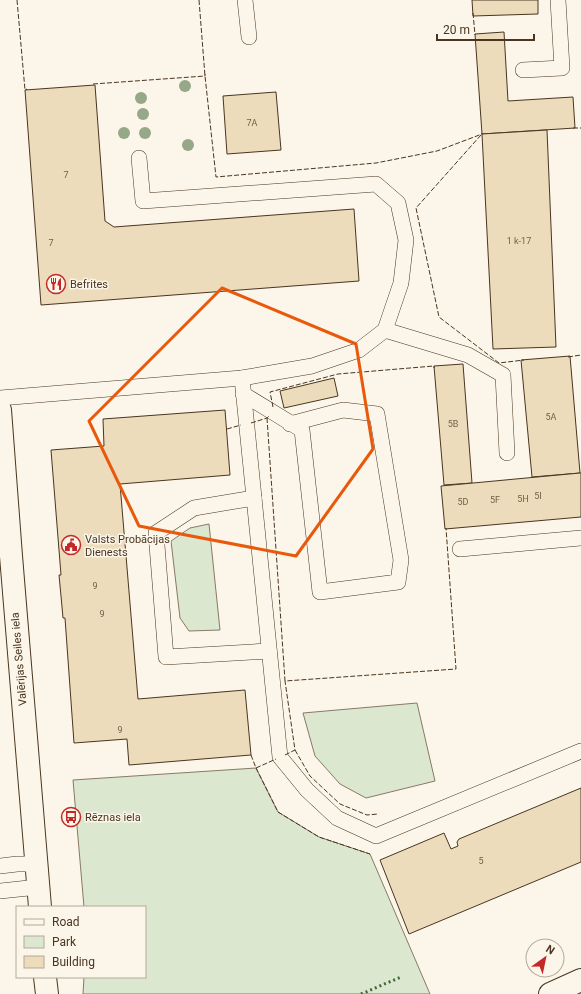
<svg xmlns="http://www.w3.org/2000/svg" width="581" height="994" font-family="Roboto,sans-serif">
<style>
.green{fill:#dce7d0;stroke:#887966}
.building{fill:#ecdcbc;stroke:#4a3520}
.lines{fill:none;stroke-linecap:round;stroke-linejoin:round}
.service-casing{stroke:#4a3520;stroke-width:16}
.minor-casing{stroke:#4a3520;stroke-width:24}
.tertiary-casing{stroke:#4a3520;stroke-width:24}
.service{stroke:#fbf6e9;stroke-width:15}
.minor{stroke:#fbf6e9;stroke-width:22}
.tertiary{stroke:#fbf6e9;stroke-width:22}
.hedge{stroke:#436837;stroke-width:3;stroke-dasharray:2 3;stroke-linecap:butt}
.fence{stroke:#4a3520;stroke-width:1;stroke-dasharray:5 2;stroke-linecap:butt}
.tree{fill:#96a887}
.marked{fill:none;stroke:#e8590c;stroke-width:3;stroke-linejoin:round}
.labels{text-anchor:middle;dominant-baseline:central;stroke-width:3;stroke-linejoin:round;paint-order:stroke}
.number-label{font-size:9px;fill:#725f47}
.poi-label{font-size:11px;fill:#4a3520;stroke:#fbf6e9;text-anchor:start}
.street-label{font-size:11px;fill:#4a3520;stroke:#fbf6e9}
</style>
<rect width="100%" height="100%" fill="#fbf6e9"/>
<!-- green -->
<g class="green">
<path d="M209 524 220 630 189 631 180 618 171 541 190 528Z"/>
<path d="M417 703 435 781 366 798 340 784 315 756 303 713Z"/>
<path d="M256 768 278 812 319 837 370 854 430 994H83L84 977H145V907H84L73 780Z"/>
</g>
<!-- building -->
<g class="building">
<path d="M472 0H538V14L473 16Z"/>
<path d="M504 32 508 101 573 97 575 128 482 134 475 34Z"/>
<path d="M95 85 105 221 114 227 354 209 359 281 41 305 25 90Z"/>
<path d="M276 92 281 150 227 154 223 96Z"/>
<path d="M547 130 556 347 493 349 482 134Z"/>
<path d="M570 356 580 473 532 477 521 360Z"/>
<path d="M463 364 472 483 444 485 434 366Z"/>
<path d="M334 378 338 396 284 408 280 391Z"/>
<path d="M225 410 230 475 120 484 138 699 245 690 251 755 129 765 127 739 74 743 65 618H63L61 596 59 575H61L51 450 104 446 103 419Z"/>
<path d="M580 473H581V517L445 529 441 486Z"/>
<path d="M581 788V862L409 934 380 860 444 833 451 849 458 846 457 842 459 839Z"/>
</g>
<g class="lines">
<defs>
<g id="service">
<path d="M245 0 249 37"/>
<path d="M523 70 562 68 558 0"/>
<path d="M385 330 468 355 503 375 507 453"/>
<path d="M242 378 280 757 307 790 337 818 376 836 581 751"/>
<path d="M243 394 302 430 320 592 398 582 401 560 377 414 343 410 290 424"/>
<path d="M0 398 242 378 312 366 359 350 385 330 401 283 406 240 398 203 376 184 143 201 139 158"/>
<path d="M254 498 194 508 156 533 166 657 269 651"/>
<path d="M460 549 581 538"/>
<path d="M0 866 17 864H36"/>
<path d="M0 891 38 887"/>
</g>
<path id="minor" d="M550 994 581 980"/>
<g id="tertiary">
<path d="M0 410 11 556 40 907"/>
<path d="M45 977 47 994"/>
</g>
</defs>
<!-- service casing -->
<use href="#service" class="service-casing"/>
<!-- minor casing -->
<use href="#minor" class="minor-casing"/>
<!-- tertiary casing -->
<use href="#tertiary" class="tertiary-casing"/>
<!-- service -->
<use href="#service" class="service"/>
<!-- minor -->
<use href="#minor" class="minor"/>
<!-- tertiary -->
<use href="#tertiary" class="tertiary"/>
<!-- hedge -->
<path class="hedge" d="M361 994 401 977"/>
<!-- fence -->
<g class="fence">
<path d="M17 0 25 90 27 89"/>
<path d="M199 0 205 76 216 177 376 163 437 151 482 134V133"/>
<path d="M473 13 475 35"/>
<path d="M93 84 205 76V74"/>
<path d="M573 128H581"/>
<path d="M481 135 416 208 439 317 499 363 524 360"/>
<path d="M568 357 581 355"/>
<path d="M273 407 270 392 338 374 434 366V368"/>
<path d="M267 418 285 681 456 669 446 528"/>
<path d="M251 423 267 418 269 416"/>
<path d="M227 429 241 425"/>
<path d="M295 750 310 776 340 804 367 815 378 814"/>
<path d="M251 755 256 768 278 812 319 837 370 854"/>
<path d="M285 755 295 750 285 681"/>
<path d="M256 768 276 759"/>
</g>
</g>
<!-- trees -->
<g class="tree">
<circle cx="185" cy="86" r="6"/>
<circle cx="141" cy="98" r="6"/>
<circle cx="143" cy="114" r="6"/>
<circle cx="124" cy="133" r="6"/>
<circle cx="145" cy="133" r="6"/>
<circle cx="188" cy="145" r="6"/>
</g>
<!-- marked area -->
<path class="marked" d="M222 288 356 344 373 449 296 556 139 526 89 421Z"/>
<!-- icons -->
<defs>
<symbol id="restaurant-ring" viewBox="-11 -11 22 22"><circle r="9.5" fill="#fbf6e9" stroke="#c62828" stroke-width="1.5"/><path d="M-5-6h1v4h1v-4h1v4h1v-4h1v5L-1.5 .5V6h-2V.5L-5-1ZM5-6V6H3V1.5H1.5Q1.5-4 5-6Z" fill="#c62828"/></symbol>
<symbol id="civic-ring" viewBox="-11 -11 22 22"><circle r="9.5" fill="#fbf6e9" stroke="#c62828" stroke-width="1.5"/><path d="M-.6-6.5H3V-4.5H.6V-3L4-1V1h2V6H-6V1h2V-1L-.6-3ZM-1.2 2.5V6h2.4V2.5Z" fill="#c62828"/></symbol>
<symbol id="bus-ring" viewBox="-11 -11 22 22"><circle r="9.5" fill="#fbf6e9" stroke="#c62828" stroke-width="1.5"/><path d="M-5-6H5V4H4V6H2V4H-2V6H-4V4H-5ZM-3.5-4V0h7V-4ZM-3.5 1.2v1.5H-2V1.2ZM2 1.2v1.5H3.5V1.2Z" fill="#c62828"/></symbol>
</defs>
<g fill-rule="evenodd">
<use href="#restaurant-ring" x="45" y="273" width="22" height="22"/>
<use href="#civic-ring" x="60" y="534" width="22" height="22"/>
<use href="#bus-ring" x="60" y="806" width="22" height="22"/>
</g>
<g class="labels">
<!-- number labels -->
<g class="number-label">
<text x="252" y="123">7A</text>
<text x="66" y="175">7</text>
<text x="519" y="241">1 k-17</text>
<text x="51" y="243">7</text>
<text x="551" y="417">5A</text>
<text x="453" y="424">5B</text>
<text x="538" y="496">5I</text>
<text x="523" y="499">5H</text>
<text x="495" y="500">5F</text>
<text x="463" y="502">5D</text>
<text x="95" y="586">9</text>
<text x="102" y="614">9</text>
<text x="120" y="730">9</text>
<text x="481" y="861">5</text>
</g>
<!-- poi labels -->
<g class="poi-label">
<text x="70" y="284">Befrites</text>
<text x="85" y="539">Valsts Probācijas<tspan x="85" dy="13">Dienests</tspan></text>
<text x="85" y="817">Rēznas iela</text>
</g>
<!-- street labels -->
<g class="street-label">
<text transform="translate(19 659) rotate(-95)">Valērijas Seiles iela</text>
</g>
</g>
<!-- legend -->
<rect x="16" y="906" width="130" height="72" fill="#fbf6e9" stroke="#b4a999"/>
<rect x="24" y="919" width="20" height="6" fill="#fbf6e9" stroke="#b4a999"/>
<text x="52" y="926" font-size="12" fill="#4a3520">Road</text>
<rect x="24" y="936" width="20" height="12" fill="#dce7d0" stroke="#b4a999"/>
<text x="52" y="946" font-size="12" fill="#4a3520">Park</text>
<rect x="24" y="956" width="20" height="12" fill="#ecdcbc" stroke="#b4a999"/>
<text x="52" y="966" font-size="12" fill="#4a3520">Building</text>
<!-- north arrow -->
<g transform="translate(545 958) rotate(33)"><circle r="19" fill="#fbf6e9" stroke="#b4a999"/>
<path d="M0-3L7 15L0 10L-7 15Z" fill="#c62828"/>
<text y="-6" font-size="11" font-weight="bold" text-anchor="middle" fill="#4a3520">N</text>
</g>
<!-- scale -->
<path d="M437 34v6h97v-6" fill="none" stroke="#4a3520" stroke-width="2"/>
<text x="443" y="34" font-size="12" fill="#4a3520" stroke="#fbf6e9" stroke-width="3" paint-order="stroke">20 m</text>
</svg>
